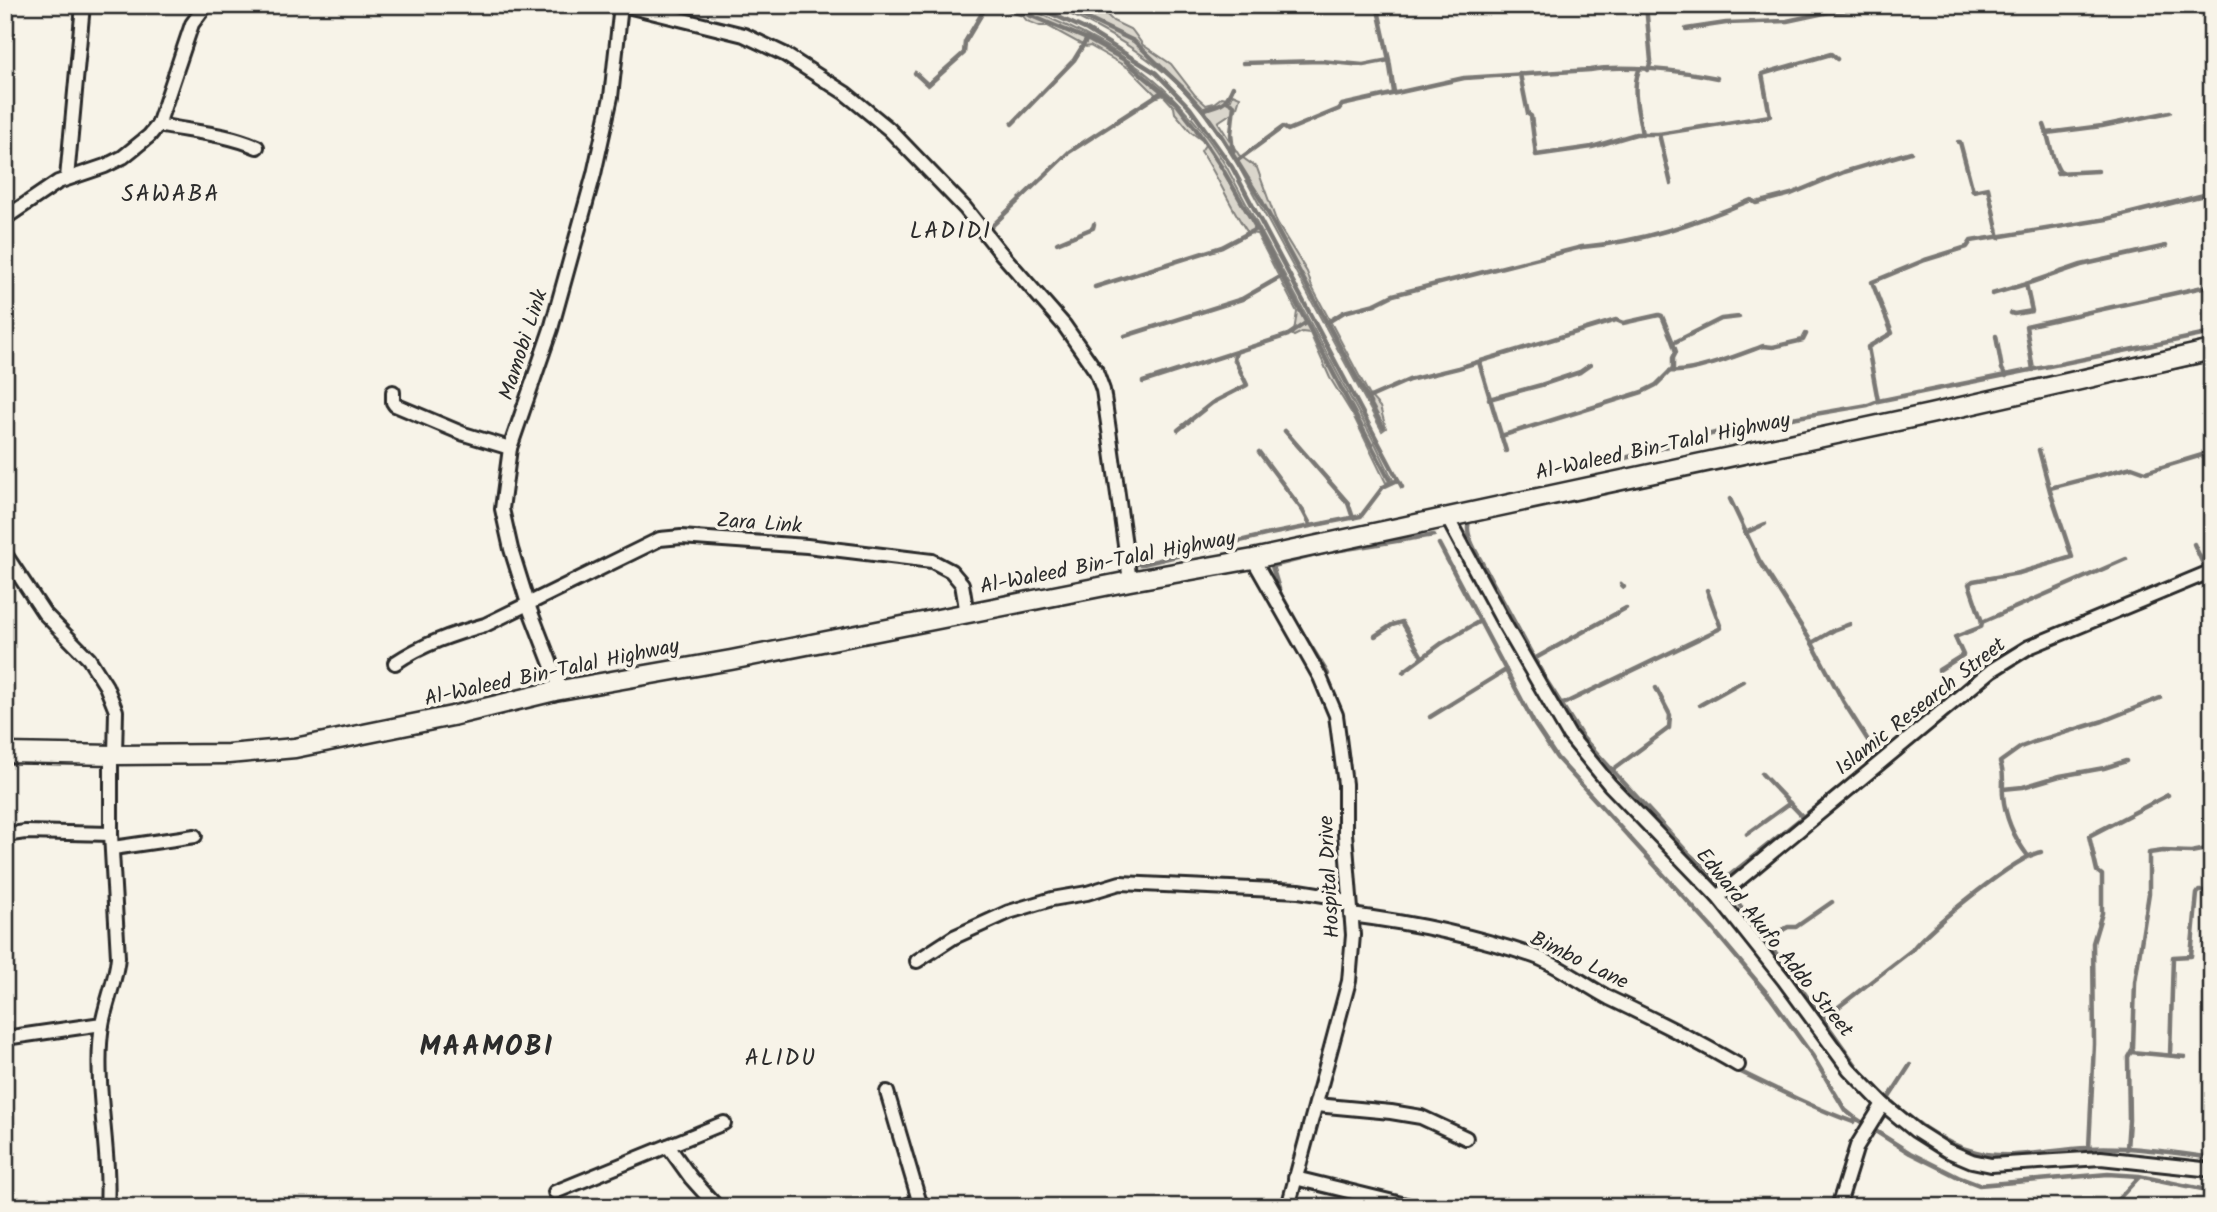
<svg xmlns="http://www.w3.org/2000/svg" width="2217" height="1212" font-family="Kalam,sans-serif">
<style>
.green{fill:#dad6cc;stroke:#82807c;stroke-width:2}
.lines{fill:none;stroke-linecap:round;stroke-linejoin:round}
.stream{stroke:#7a7874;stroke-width:4.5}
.street-casing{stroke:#2b2b2b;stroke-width:18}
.secondary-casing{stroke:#2b2b2b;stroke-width:23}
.street{stroke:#f7f3e8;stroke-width:12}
.secondary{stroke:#f7f3e8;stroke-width:18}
.labels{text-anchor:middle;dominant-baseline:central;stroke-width:7;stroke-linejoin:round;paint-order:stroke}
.street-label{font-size:21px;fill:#2b2b2b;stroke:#f7f3e8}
.neighbourhood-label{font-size:23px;letter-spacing:2px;fill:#2b2b2b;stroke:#f7f3e8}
.district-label{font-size:28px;font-weight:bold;letter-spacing:2px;fill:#2b2b2b;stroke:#f7f3e8}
</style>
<rect width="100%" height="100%" fill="#f7f3e8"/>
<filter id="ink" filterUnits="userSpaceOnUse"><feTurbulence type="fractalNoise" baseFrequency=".0143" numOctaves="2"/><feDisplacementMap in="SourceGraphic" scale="14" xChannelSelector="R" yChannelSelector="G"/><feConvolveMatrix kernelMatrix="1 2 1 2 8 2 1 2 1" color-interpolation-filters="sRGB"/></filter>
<g filter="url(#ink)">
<!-- green -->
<g class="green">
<path d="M989 5C999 5 1011 3 1021 6 1033 9 1045 16 1056 21 1130 53 1184 96 1226 166L1376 445 1393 480 1386 483 1354 417 1330 378 1310 333 1302 332 1294 336 1291 334 1294 332 1297 312 1257 234 1248 233C1230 207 1219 178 1201 151L1205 145 1203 141 1191 132 1175 113 1174 107 1163 95 1158 97 1130 69 1090 46 1086 47 1048 26H1040L1027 21 1023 16Z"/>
<path d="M1050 5H1085L1103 11 1113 21 1132 30 1143 45 1171 64 1195 95 1206 105 1214 103 1222 97 1231 99 1233 94 1240 97 1236 110 1218 122 1239 155 1257 168 1277 223 1307 272 1312 287 1370 396 1380 407 1386 428 1382 431 1233 156C1224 143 1216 129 1206 116 1166 63 1109 31 1050 5Z"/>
</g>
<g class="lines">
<!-- stream -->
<g class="stream">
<path d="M841 5 854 10 856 5"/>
<path d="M1005 5 1087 39 1123 59 1176 103 1196 129 1222 168 1261 236 1389 479"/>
<path d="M1032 5 1087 30 1156 73 1190 108 1232 167 1402 487"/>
<path d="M1059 5 1134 41 1182 87 1203 110 1220 134 1261 200 1383 427"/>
<path d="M1377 5 1389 60"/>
<path d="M1646 5 1651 61 1648 70"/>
<path d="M761 6V5"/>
<path d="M1686 29 1726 23 1787 21 1829 12 1896 6"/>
<path d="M1243 63 1321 61 1363 65 1389 60 1394 92"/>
<path d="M1639 70C1631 90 1639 114 1642 135"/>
<path d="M915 73 928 85 964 53 965 42 987 5"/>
<path d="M1520 74 1528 114 1531 116 1536 155 1592 147 1636 134H1659L1770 116 1762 74 1831 54 1837 59"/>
<path d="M1227 101 1234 105 1231 134 1233 152"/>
<path d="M1203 110C1221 102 1224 108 1233 87"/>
<path d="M1012 124 1074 60 1087 39"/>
<path d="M2044 125C2050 139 2052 164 2061 173"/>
<path d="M2047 133 2102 126 2170 112"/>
<path d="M1659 134 1671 184"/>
<path d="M1958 142H1960L1973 191 1988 188 1999 238"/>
<path d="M1238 160 1283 127 1288 130 1339 109 1342 105 1464 78 1590 70C1623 64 1683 71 1717 78"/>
<path d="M2057 173 2098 171"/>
<path d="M991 227 1069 152 1162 92"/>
<path d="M1057 243 1093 228 1094 224"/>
<path d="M1095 287 1222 247 1256 229"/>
<path d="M1992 294 2026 284"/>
<path d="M2011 313 2014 314 2032 311 2026 284 2081 265 2166 246"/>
<path d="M1328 322 1344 312 1375 304 1393 295 1582 247C1641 242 1697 223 1751 200L1756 203 1791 194 1844 172 1911 152"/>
<path d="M1125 336 1242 299 1282 276"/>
<path d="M1996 336 2002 369 2006 376"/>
<path d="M1479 362 1506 451"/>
<path d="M2033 370 2026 326 2212 285"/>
<path d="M1670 371C1692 374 1741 354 1763 346L1773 347 1803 340 1806 334"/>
<path d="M2149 373 2212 360"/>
<path d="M1143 382 1288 335 1307 322"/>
<path d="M1368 398 1409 380 1458 368 1616 320 1623 323 1659 315 1662 316 1673 343"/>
<path d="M1489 399 1541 385 1580 372 1590 365"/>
<path d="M1878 401 1868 347 1892 333 1872 282 1925 260 1967 247 1971 241 2107 219 2212 193"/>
<path d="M1178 430 1212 403 1247 385 1234 358 1236 353"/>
<path d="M1285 431 1348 503 1353 518"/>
<path d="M1501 436 1642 392 1656 385 1673 368V358L1676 352 1673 343 1721 319 1739 317"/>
<path d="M1259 452 1303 511 1311 526"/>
<path d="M1607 463 1733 428 1868 405 1878 401 2212 333"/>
<path d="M2050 488 2132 467 2146 472 2212 452"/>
<path d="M1730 499 1759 560 1812 643 1843 701 1878 756"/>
<path d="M1470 518C1465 529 1470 540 1475 550L1546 680 1583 738 1689 854 1720 883 1872 762 1983 668 1999 656 2020 646"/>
<path d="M1745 533 1765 524"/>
<path d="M1439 544 1535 725 1557 758 1712 928 1770 997 1812 1055 1845 1110 1855 1118 1910 1153 1958 1177 1979 1185 2108 1174 2139 1176 2212 1191"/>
<path d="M2194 544 2205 568"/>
<path d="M1133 560 1134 564H1143L1265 535 1361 516 1383 487 1398 480"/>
<path d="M1621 584 1624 587"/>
<path d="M1282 599 1272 566 1328 552 1434 535"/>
<path d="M2141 607 2212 578"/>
<path d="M1982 622 2126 559"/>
<path d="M1297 624 1328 674"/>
<path d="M2063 626 2091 615"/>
<path d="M1375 636 1392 625 1402 622 1422 657"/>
<path d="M1812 643 1834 630 1850 624"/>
<path d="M1534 659 1626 608"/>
<path d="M1939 670 1963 655 1955 637 1981 627 1982 622 1969 584 1973 581 2019 573 2072 557 2050 491 2039 450"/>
<path d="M1403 672 1442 643 1480 621"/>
<path d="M1561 705 1721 628 1707 590"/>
<path d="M1700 705 1743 681"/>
<path d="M1430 717 1506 670"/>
<path d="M1611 771 1669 728 1670 715 1656 688"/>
<path d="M1762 774 1803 817"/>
<path d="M2003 789 2023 787 2060 776 2104 768 2126 761"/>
<path d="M1747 834 1790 803"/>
<path d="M2028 856C2015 839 2005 817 2003 795 2002 783 2005 774 2000 762L2021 747 2034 742 2103 721 2160 698"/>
<path d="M1730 893 1758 928 1860 1071"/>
<path d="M1768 942 1779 932 1788 927H1796L1832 902"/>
<path d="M1543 967 1567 979"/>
<path d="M1823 1019 1912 950C1928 928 2017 856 2041 852"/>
<path d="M1670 1035 1721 1062"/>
<path d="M2131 1052 2185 1057"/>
<path d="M2170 1055 2173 957 2191 956 2197 894 2199 891H2212"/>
<path d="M1735 1069C1774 1088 1812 1107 1853 1122L1855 1118"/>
<path d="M1866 1077C1894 1106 1936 1143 1976 1152 2011 1161 2052 1149 2088 1148 2129 1146 2171 1152 2212 1158"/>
<path d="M1888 1099 1910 1065"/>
<path d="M2089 1148 2094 1044 2093 943 2102 913V875L2097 871 2089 836 2168 795"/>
<path d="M2127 1149 2129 1120 2128 1057 2133 1048 2135 982 2149 893V853L2163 851 2191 852 2212 848"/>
<path d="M2111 1207 2139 1177"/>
</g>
<defs>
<g id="street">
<path d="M623 5 744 35 784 54 845 93 889 129 965 208 1000 252 1064 325 1096 371 1103 390 1109 430 1130 581"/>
<path d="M158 125C192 132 225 133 257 147"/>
<path d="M67 178 83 5"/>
<path d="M5 218 58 182 105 166 123 157 149 136 158 125 192 24 206 5"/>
<path d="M393 392V402L395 405 464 434 510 448"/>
<path d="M1447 517 1504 623 1569 735 1610 785 1718 897 1784 980 1849 1069 1883 1104 1916 1131 1946 1150 1972 1161 1991 1165 2101 1158 2212 1170"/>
<path d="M5 554 44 613 89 659 106 686 116 711 115 755"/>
<path d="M1253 559 1320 677 1336 715 1345 784V833L1353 935 1349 981 1288 1207"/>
<path d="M395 663C423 644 453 634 485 625L660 539 681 537 807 546 932 561 951 571 962 584 967 614"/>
<path d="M561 690 530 610 511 549 502 509 510 448 551 329 594 174 611 97 621 5"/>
<path d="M5 835 25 832 111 834"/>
<path d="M113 848 195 836"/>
<path d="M1718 897 1992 670 2029 647 2212 571"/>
<path d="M1351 915C1414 923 1475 936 1534 956 1559 965 1586 986 1609 998 1653 1019 1696 1040 1738 1065"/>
<path d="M917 961 954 937 1009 912 1052 899 1087 893 1120 883 1299 891 1330 896 1349 903"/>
<path d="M5 1038 102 1024"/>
<path d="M887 1092 921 1207"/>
<path d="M1316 1105 1391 1112 1421 1117 1466 1138"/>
<path d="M668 1146 691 1178 717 1207"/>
<path d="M1295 1178 1414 1207"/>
<path d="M555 1192 724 1123"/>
<path d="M107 1207C111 1148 93 1084 102 1025 106 1001 116 981 118 957L111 834V755"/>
<path d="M901 1207 920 1201"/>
<path d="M1838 1207 1857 1146 1883 1104"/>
</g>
<path id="secondary" d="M5 753 115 755 228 754 295 748 452 716 555 691 731 660 1130 581 1253 559 1930 414 2212 350"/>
</defs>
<!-- street casing -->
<use href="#street" class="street-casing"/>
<!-- secondary casing -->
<use href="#secondary" class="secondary-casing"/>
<!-- street -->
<use href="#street" class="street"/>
<!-- secondary -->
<use href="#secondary" class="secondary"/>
</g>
</g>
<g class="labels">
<!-- street labels -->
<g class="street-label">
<text transform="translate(524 345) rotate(-72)">Mamobi Link</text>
<text transform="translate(1663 447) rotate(-12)">Al-Waleed Bin-Talal Highway</text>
<text transform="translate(759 524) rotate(4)">Zara Link</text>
<text transform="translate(1108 563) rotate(-11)">Al-Waleed Bin-Talal Highway</text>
<text transform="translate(552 673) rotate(-12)">Al-Waleed Bin-Talal Highway</text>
<text transform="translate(1921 707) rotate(-38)">Islamic Research Street</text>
<text transform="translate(1330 877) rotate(-93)">Hospital Drive</text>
<text transform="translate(1774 943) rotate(51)">Edward Akufo Addo Street</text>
<text transform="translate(1579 961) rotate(26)">Bimbo Lane</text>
</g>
<!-- neighbourhood labels -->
<g class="neighbourhood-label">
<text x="171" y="195">SAWABA</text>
<text x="951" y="232">LADIDI</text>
<text x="781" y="1059">ALIDU</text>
</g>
<!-- district labels -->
<g class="district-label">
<text x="487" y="1047">MAAMOBI</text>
</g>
</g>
<!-- margin -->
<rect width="2217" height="1212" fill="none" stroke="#f7f3e8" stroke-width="28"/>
<rect x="14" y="14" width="2189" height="1184" fill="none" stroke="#2b2b2b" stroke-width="2.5" filter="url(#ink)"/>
</svg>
